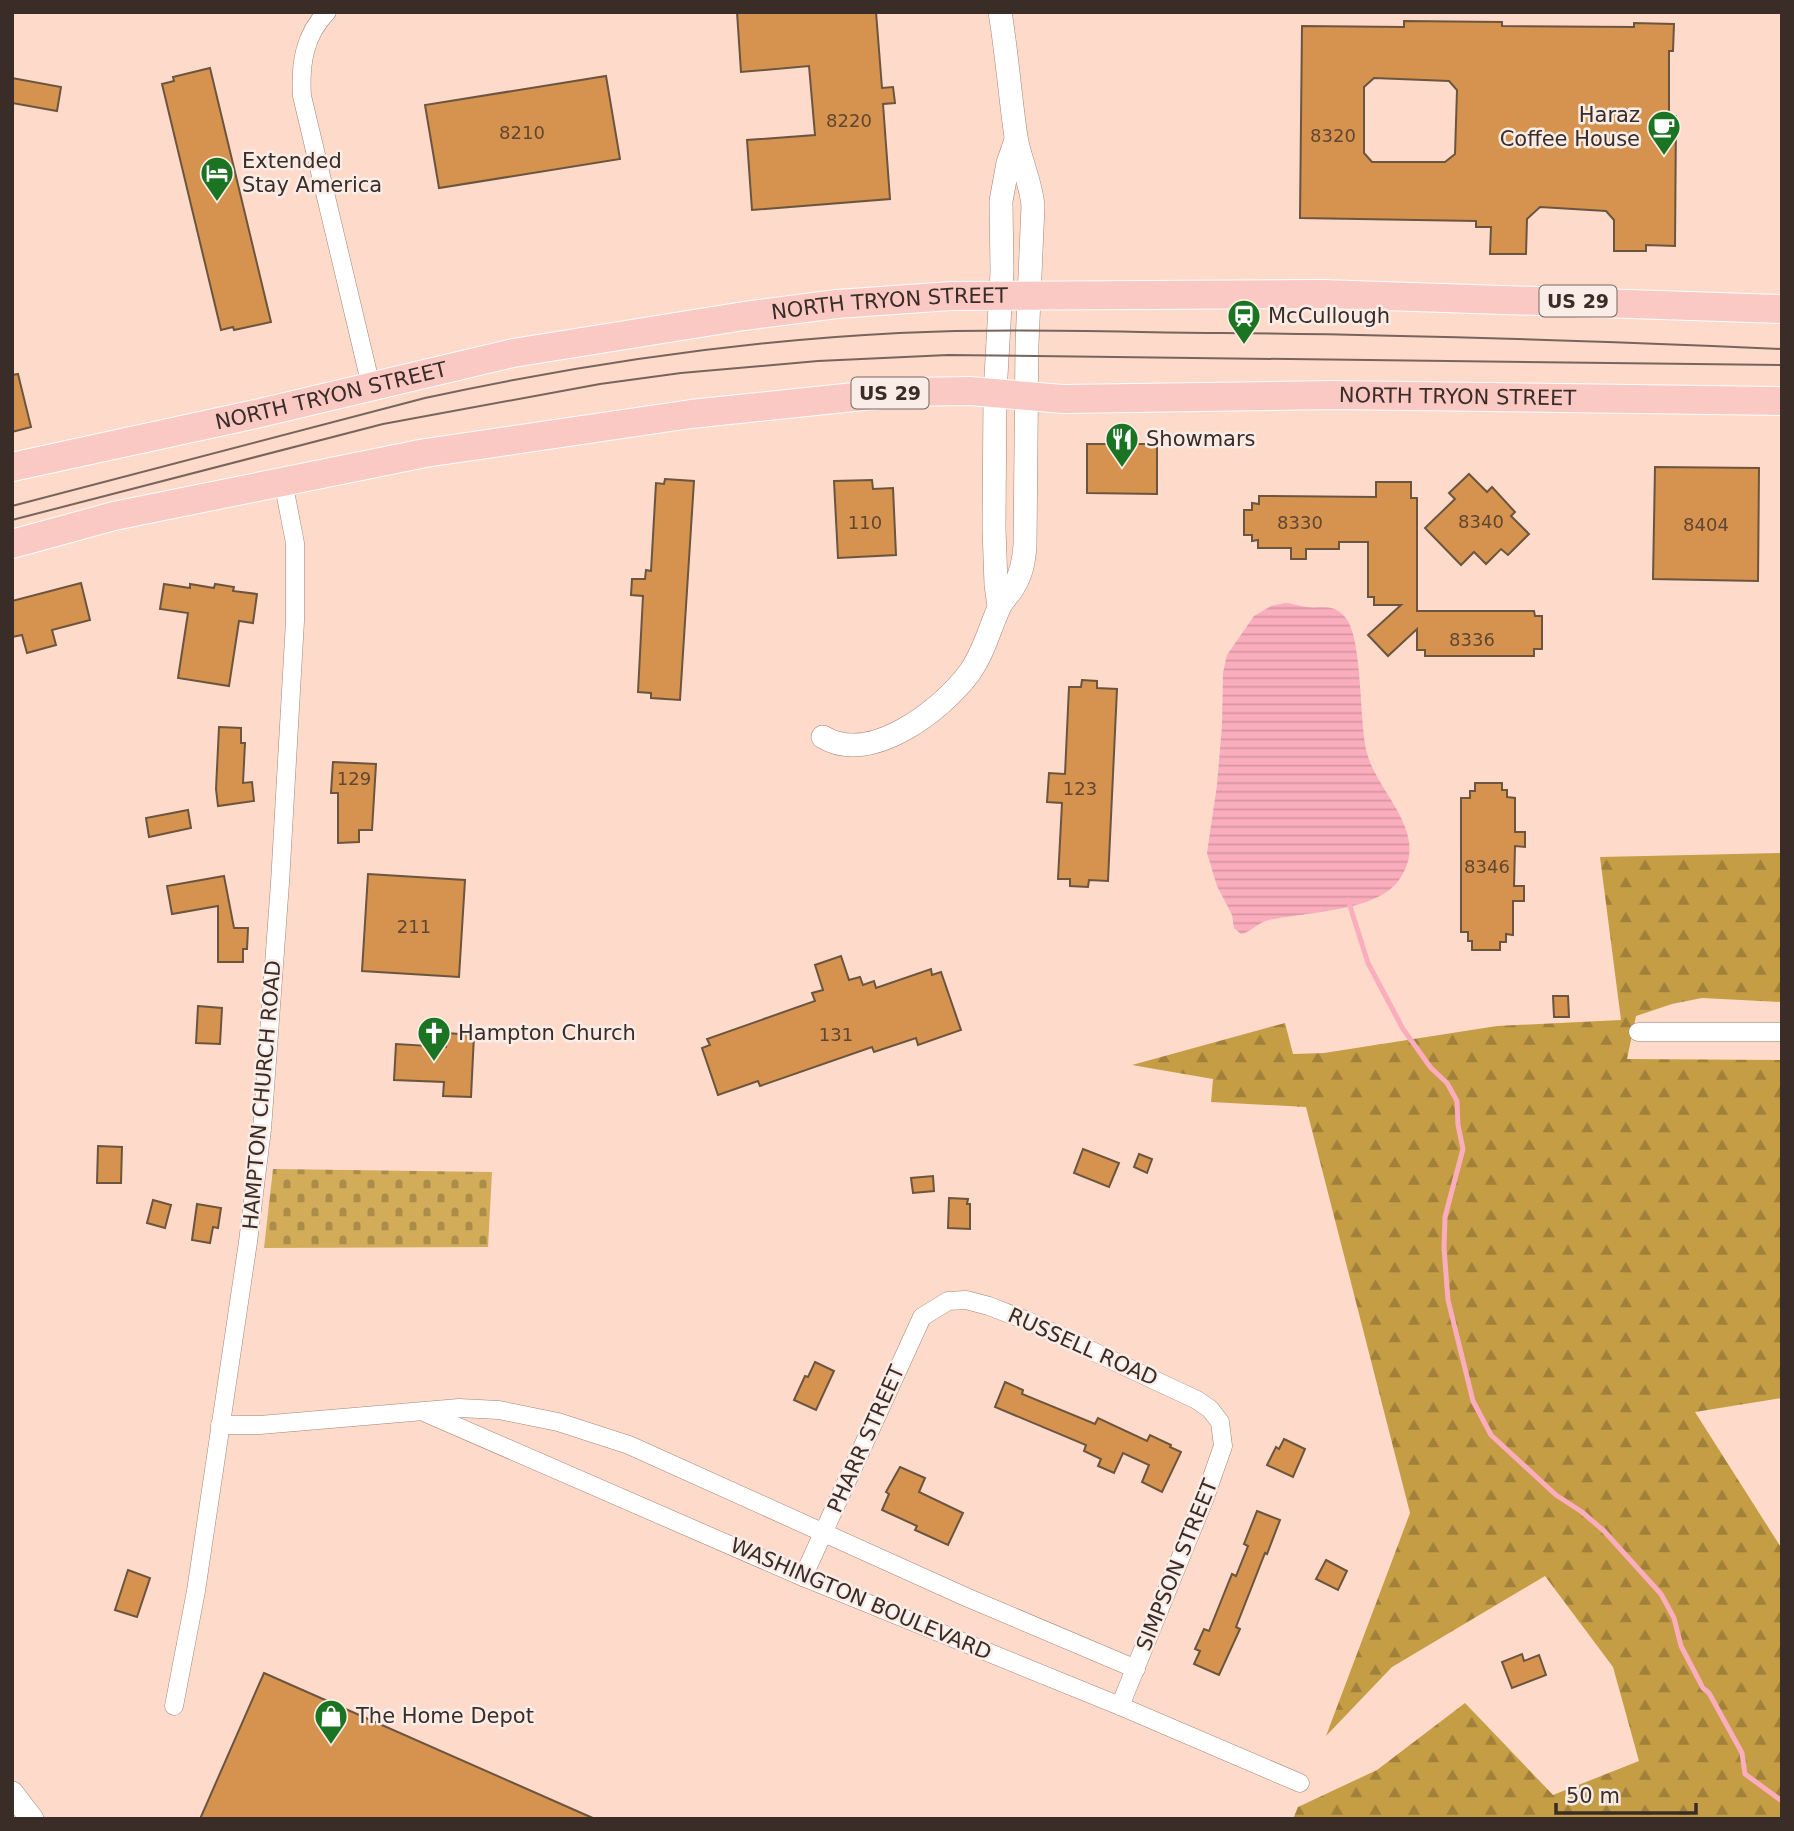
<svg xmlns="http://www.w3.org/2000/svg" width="1794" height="1831" font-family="'DejaVu Sans',sans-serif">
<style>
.forest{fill:url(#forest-firs)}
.cemetery{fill:url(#cemetery-stones)}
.water{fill:url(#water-rules)}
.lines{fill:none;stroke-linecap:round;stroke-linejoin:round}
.stream{stroke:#faadbd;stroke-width:5}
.building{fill:#d5934f;stroke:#6b553f;stroke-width:2;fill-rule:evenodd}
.minor-casing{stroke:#a48476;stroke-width:19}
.tertiary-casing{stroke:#a48476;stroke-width:24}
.primary-casing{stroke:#fff;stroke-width:30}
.minor{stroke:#fff;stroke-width:18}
.tertiary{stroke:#fff;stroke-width:23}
.primary{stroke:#fac9c4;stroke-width:28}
.tram{stroke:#78645b;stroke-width:2}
.labels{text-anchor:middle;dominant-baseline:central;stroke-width:5;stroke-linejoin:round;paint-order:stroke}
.number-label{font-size:18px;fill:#614631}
.shield{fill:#faece6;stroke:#746660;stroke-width:2}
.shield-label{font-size:19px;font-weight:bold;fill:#3a2d27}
.poi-label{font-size:21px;fill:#3a2d27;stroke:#faece6;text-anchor:start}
.street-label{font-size:21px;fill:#3a2d27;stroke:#faece6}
</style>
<defs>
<pattern id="forest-firs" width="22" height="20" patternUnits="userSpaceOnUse" patternTransform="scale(1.75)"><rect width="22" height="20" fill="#c59d45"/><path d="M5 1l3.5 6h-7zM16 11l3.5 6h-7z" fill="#a1803a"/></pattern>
<pattern id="cemetery-stones" width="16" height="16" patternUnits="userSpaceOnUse" patternTransform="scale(1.75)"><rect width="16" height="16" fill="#d2ac58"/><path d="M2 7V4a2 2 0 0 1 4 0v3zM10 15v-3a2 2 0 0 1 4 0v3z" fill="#ab8c49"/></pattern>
<pattern id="water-rules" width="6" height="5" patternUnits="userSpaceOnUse" patternTransform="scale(1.75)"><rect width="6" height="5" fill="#faadbd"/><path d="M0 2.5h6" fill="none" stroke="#d795a2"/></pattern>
</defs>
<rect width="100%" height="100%" fill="#fddaca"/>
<!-- forest -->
<path class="forest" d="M1782 853V1002L1702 998 1672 1004 1636 1016 1627 1059 1782 1060V1398L1695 1412 1782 1549V1819H1293L1298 1807 1377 1770 1465 1703 1553 1795 1639 1761 1613 1667 1545 1576 1392 1667 1326 1736 1410 1513 1306 1107 1211 1102 1213 1079 1132 1065 1285 1023 1293 1054 1324 1053 1497 1026 1621 1020 1600 857Z"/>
<!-- cemetery -->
<path class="cemetery" d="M273 1169 492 1172 488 1247 264 1248Z"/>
<!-- water -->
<path class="water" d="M1285 603C1292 603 1299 606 1306 607 1321 609 1333 603 1345 617 1363 637 1359 722 1367 753 1378 795 1432 833 1399 880 1377 912 1304 912 1269 920 1258 922 1252 932 1241 934L1234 928 1232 915 1217 886 1207 853 1217 785 1222 726 1223 673 1227 655 1254 616 1271 606Z"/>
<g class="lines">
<!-- stream -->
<path class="stream" d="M1348 900 1368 963 1403 1029 1431 1068 1447 1083 1457 1101 1458 1125 1463 1149 1445 1217 1444 1248 1448 1300 1473 1401 1491 1435 1556 1495 1582 1512 1604 1531 1661 1594 1674 1618 1681 1646 1703 1688 1709 1693 1742 1753 1745 1774 1782 1801"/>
</g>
<!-- building -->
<g class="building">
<path d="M737 12H876L882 88 893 87 895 103 883 104 890 199 752 210 747 140 815 135 809 66 741 72Z"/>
<path d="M1404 21 1502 22V26L1634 27V23L1674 24 1673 51H1669V116H1676L1675 246 1646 245V251H1614V220L1606 211 1540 207 1527 219 1526 254H1490L1491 227H1476V221L1300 218 1302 26 1404 27ZM1374 78 1449 81 1457 90 1455 154 1445 162H1372L1364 153V87Z"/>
<path d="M210 68 271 322 234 330 233 327 221 330 162 84 174 81 173 77Z"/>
<path d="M606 76 620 159 439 188 425 105Z"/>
<path d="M12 78 61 87 57 111 12 103Z"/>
<path d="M18 374 31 427 12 432V375Z"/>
<path d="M1087 444H1157V494L1087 493Z"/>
<path d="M1655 467 1759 468 1758 581 1653 579Z"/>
<path d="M1469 474 1487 492 1492 487 1515 512 1511 516 1529 534 1508 555 1501 549 1486 564 1474 552 1461 565 1425 528 1455 499 1449 493Z"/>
<path d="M665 479 694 481 680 700 651 698V693L638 692 643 596 631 595 632 579H645L646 570 651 571 656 483 664 484Z"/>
<path d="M872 480 873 489 893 488 896 555 838 558 834 481Z"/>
<path d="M1376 482H1411V498H1417V611H1534L1535 616H1542V649H1534V656H1425V650H1417V629L1388 656 1368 635 1401 605H1374V597H1368V542H1339V549H1306V559H1291V548H1258V540L1252 541V535H1244V510H1252V503L1259 504V496L1376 497Z"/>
<path d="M81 583 90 620 52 630 56 645 27 653 22 635 12 637V601Z"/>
<path d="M164 584 190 588V584L214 588 215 584 234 587 233 591 257 594 253 623 239 621 229 686 178 678 188 613 160 609Z"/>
<path d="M1082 680 1097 681V688L1117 689 1108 881 1089 880 1088 887 1070 886V879H1058L1062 803 1047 802 1049 773 1065 774 1069 687H1081Z"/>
<path d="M219 727 241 728V743H245L243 783 252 782 254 801 218 806 216 789Z"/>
<path d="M333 762 376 764 372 830H359V842L338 843V793H331Z"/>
<path d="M1475 783H1502V790H1507V797L1515 798V832H1525V847L1515 846 1514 886H1524V901H1513V935L1506 934V942H1500V950H1472V941H1468V932H1461V798H1470V791H1475Z"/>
<path d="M188 810 191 828 149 837 146 818Z"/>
<path d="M368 874 465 880 459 977 362 971Z"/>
<path d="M224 876 234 928H248L247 949H243V962H218V906L172 914 167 886Z"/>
<path d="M841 956 849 980 860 977 863 985 874 981 876 988 931 969 932 975 941 972 961 1030 918 1045 916 1038 874 1052 872 1047 760 1086 758 1081 718 1095 702 1048 710 1045 707 1039 815 1001 812 993 823 990 815 965Z"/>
<path d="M1553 996H1568L1569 1017H1554Z"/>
<path d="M198 1006 222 1008 220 1044 196 1043Z"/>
<path d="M446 1033 474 1035 471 1097 443 1096 444 1082 394 1080 396 1044 446 1047Z"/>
<path d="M98 1146 122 1147 121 1183H97Z"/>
<path d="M1083 1149 1119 1163 1109 1187 1074 1173Z"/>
<path d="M1139 1154 1152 1159 1147 1173 1134 1167Z"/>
<path d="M933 1176 934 1191 913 1193 911 1178Z"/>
<path d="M949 1198 968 1199 967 1204H970V1229L948 1228Z"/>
<path d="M153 1200 171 1205 165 1228 147 1223Z"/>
<path d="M197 1204 221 1208 218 1228 213 1227 210 1243 192 1240Z"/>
<path d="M815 1362 834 1371 816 1410 794 1400 805 1376 808 1377Z"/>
<path d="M1005 1382 1023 1390 1022 1394 1095 1424 1098 1418 1147 1441 1150 1435 1171 1445 1170 1447 1181 1452 1162 1492 1142 1482 1149 1465 1123 1453 1114 1473 1098 1466 1101 1459 1084 1451 1086 1445 995 1407Z"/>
<path d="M1284 1439 1305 1449 1293 1477 1267 1465 1276 1447 1279 1449Z"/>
<path d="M900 1467 925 1478 919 1492 963 1513 948 1545 915 1530 917 1526 882 1510 889 1494 886 1492Z"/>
<path d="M1257 1511 1280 1520 1267 1554 1265 1553 1236 1627 1240 1629 1219 1675 1194 1664 1200 1651 1195 1649 1204 1629 1209 1631 1232 1574 1236 1576 1248 1546 1244 1544Z"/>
<path d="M1326 1560 1347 1571 1338 1590 1316 1579Z"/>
<path d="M128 1570 150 1578 137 1617 115 1610Z"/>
<path d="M1522 1654 1524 1661 1539 1655 1546 1675 1512 1688 1502 1662Z"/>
<path d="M264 1673 595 1819H200Z"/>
</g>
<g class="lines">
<defs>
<g id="minor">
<path d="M327 12C304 35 300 65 302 96L371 386"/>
<path d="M1638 1032H1782"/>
<path d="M426 1413 803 1577 1120 1706 1300 1783"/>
<path d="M220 1425H260L459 1408 499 1410 558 1422 629 1445 966 1597 1136 1669"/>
<path d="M803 1577 922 1317 948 1301 966 1300 989 1306 1030 1322 1197 1400 1210 1409 1220 1422 1223 1446 1204 1500 1120 1706"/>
<path d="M174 1706 196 1591 248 1242 262 1129 280 883 295 621V543L283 481"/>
</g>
<g id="tertiary">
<path d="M999 606 996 585 994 528 995 393 1002 272 1001 201 1008 163 1016 140"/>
<path d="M823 737C871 766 943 709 970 672 984 652 989 630 999 608 1002 600 1010 594 1014 586 1022 573 1024 560 1025 545L1027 344 1033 206C1031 182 1020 161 1016 137 1010 96 1007 54 1000 12"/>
<path d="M12 1793 32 1819"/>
</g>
<g id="primary">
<path id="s1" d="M12 467 251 415 513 353 744 316 837 304 951 296 1323 294 1782 309"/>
<path id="s2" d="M12 544 114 516 425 453 691 414 902 392 970 391 1063 399 1331 395 1782 401"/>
</g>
</defs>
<!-- minor casing -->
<use href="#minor" class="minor-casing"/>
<!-- tertiary casing -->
<use href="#tertiary" class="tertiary-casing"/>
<!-- primary casing -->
<use href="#primary" class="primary-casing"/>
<!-- minor -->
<use href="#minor" class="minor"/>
<!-- tertiary -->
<use href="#tertiary" class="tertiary"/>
<!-- primary -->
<use href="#primary" class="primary"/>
<!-- tram -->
<g class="tram">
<path d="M12 506 425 398C582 364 739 341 899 333 1006 328 1114 332 1221 333 1408 334 1595 341 1782 349"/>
<path d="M12 520 383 424 600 384 681 373 818 361 948 355 1782 365"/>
</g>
</g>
<!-- icons -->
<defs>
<symbol id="cafe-pin" viewBox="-11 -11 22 30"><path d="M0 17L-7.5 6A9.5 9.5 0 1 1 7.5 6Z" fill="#1a7422" stroke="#faece6"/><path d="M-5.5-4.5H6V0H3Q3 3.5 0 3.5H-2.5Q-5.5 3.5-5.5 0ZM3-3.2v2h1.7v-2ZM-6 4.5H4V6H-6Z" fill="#fff"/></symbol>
<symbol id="hotel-pin" viewBox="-11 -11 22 30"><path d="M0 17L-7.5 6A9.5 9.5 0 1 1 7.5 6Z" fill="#1a7422" stroke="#faece6"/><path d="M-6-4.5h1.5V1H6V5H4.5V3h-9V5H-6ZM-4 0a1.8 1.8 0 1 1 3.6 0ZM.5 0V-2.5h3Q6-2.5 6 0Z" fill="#fff"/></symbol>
<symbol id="station-pin" viewBox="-11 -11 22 30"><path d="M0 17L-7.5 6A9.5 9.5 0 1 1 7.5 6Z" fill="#1a7422" stroke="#faece6"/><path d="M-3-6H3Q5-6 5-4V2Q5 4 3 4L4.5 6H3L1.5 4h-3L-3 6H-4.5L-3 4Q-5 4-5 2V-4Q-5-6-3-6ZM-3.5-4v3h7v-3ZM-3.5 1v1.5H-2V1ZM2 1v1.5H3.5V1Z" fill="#fff"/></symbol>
<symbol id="restaurant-pin" viewBox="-11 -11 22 30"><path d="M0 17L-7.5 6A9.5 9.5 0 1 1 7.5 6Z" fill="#1a7422" stroke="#faece6"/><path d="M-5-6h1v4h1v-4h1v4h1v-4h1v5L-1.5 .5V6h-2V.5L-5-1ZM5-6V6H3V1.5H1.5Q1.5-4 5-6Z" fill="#fff"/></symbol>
<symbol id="church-pin" viewBox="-11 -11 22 30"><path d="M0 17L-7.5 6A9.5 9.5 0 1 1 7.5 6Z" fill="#1a7422" stroke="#faece6"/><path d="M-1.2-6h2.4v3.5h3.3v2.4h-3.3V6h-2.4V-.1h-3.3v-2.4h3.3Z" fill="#fff"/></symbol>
<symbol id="shop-pin" viewBox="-11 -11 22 30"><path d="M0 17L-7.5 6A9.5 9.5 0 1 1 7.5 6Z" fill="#1a7422" stroke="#faece6"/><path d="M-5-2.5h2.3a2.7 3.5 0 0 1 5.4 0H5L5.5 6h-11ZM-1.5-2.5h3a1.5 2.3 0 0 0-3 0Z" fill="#fff"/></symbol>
</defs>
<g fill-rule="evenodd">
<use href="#cafe-pin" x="1645" y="108" width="38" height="52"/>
<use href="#hotel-pin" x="198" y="154" width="38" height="52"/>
<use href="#station-pin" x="1225" y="297" width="38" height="52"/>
<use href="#restaurant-pin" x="1103" y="420" width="38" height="52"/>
<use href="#church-pin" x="415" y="1014" width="38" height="52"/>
<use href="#shop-pin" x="312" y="1697" width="38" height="52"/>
</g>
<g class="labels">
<!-- number labels -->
<g class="number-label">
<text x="849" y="120">8220</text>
<text x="522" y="132">8210</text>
<text x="1333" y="135">8320</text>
<text x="1481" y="521">8340</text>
<text x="865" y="522">110</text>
<text x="1300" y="522">8330</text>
<text x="1706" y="524">8404</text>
<text x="1472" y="639">8336</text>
<text x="354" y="778">129</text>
<text x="1080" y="788">123</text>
<text x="1487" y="866">8346</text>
<text x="414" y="926">211</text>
<text x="836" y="1034">131</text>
</g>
<!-- shield labels -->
<g class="shield">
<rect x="1539.5" y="285.5" width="77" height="31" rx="5"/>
<rect x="851.5" y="377.5" width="77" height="31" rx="5"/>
</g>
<g class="shield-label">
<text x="1578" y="301">US 29</text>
<text x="890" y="393">US 29</text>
</g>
<!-- poi labels -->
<g class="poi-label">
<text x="1640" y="115" text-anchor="end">Haraz<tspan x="1640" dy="24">Coffee House</tspan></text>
<text x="242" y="161">Extended<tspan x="242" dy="24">Stay America</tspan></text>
<text x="1268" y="316">McCullough</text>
<text x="1146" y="439">Showmars</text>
<text x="458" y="1033">Hampton Church</text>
<text x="356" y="1716">The Home Depot</text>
</g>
<!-- street labels -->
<g class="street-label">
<text stroke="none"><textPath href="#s1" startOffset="894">NORTH TRYON STREET</textPath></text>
<text stroke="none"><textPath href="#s1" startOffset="327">NORTH TRYON STREET</textPath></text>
<text stroke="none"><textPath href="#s2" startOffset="1460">NORTH TRYON STREET</textPath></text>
<text transform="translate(262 1095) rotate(-85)">HAMPTON CHURCH ROAD</text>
<text transform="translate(1083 1347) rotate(24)">RUSSELL ROAD</text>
<text transform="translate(866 1439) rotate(-66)">PHARR STREET</text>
<text transform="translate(1177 1565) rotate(-68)">SIMPSON STREET</text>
<text transform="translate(861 1599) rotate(23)">WASHINGTON BOULEVARD</text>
</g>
</g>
<!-- border -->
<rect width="1794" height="1831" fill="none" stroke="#3a2d27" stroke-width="28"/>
<!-- scale -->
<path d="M1556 1803v10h140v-10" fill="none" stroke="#3a2d27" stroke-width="3.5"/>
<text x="1566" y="1803" font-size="21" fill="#3a2d27" stroke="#faece6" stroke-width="5" paint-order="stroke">50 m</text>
</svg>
